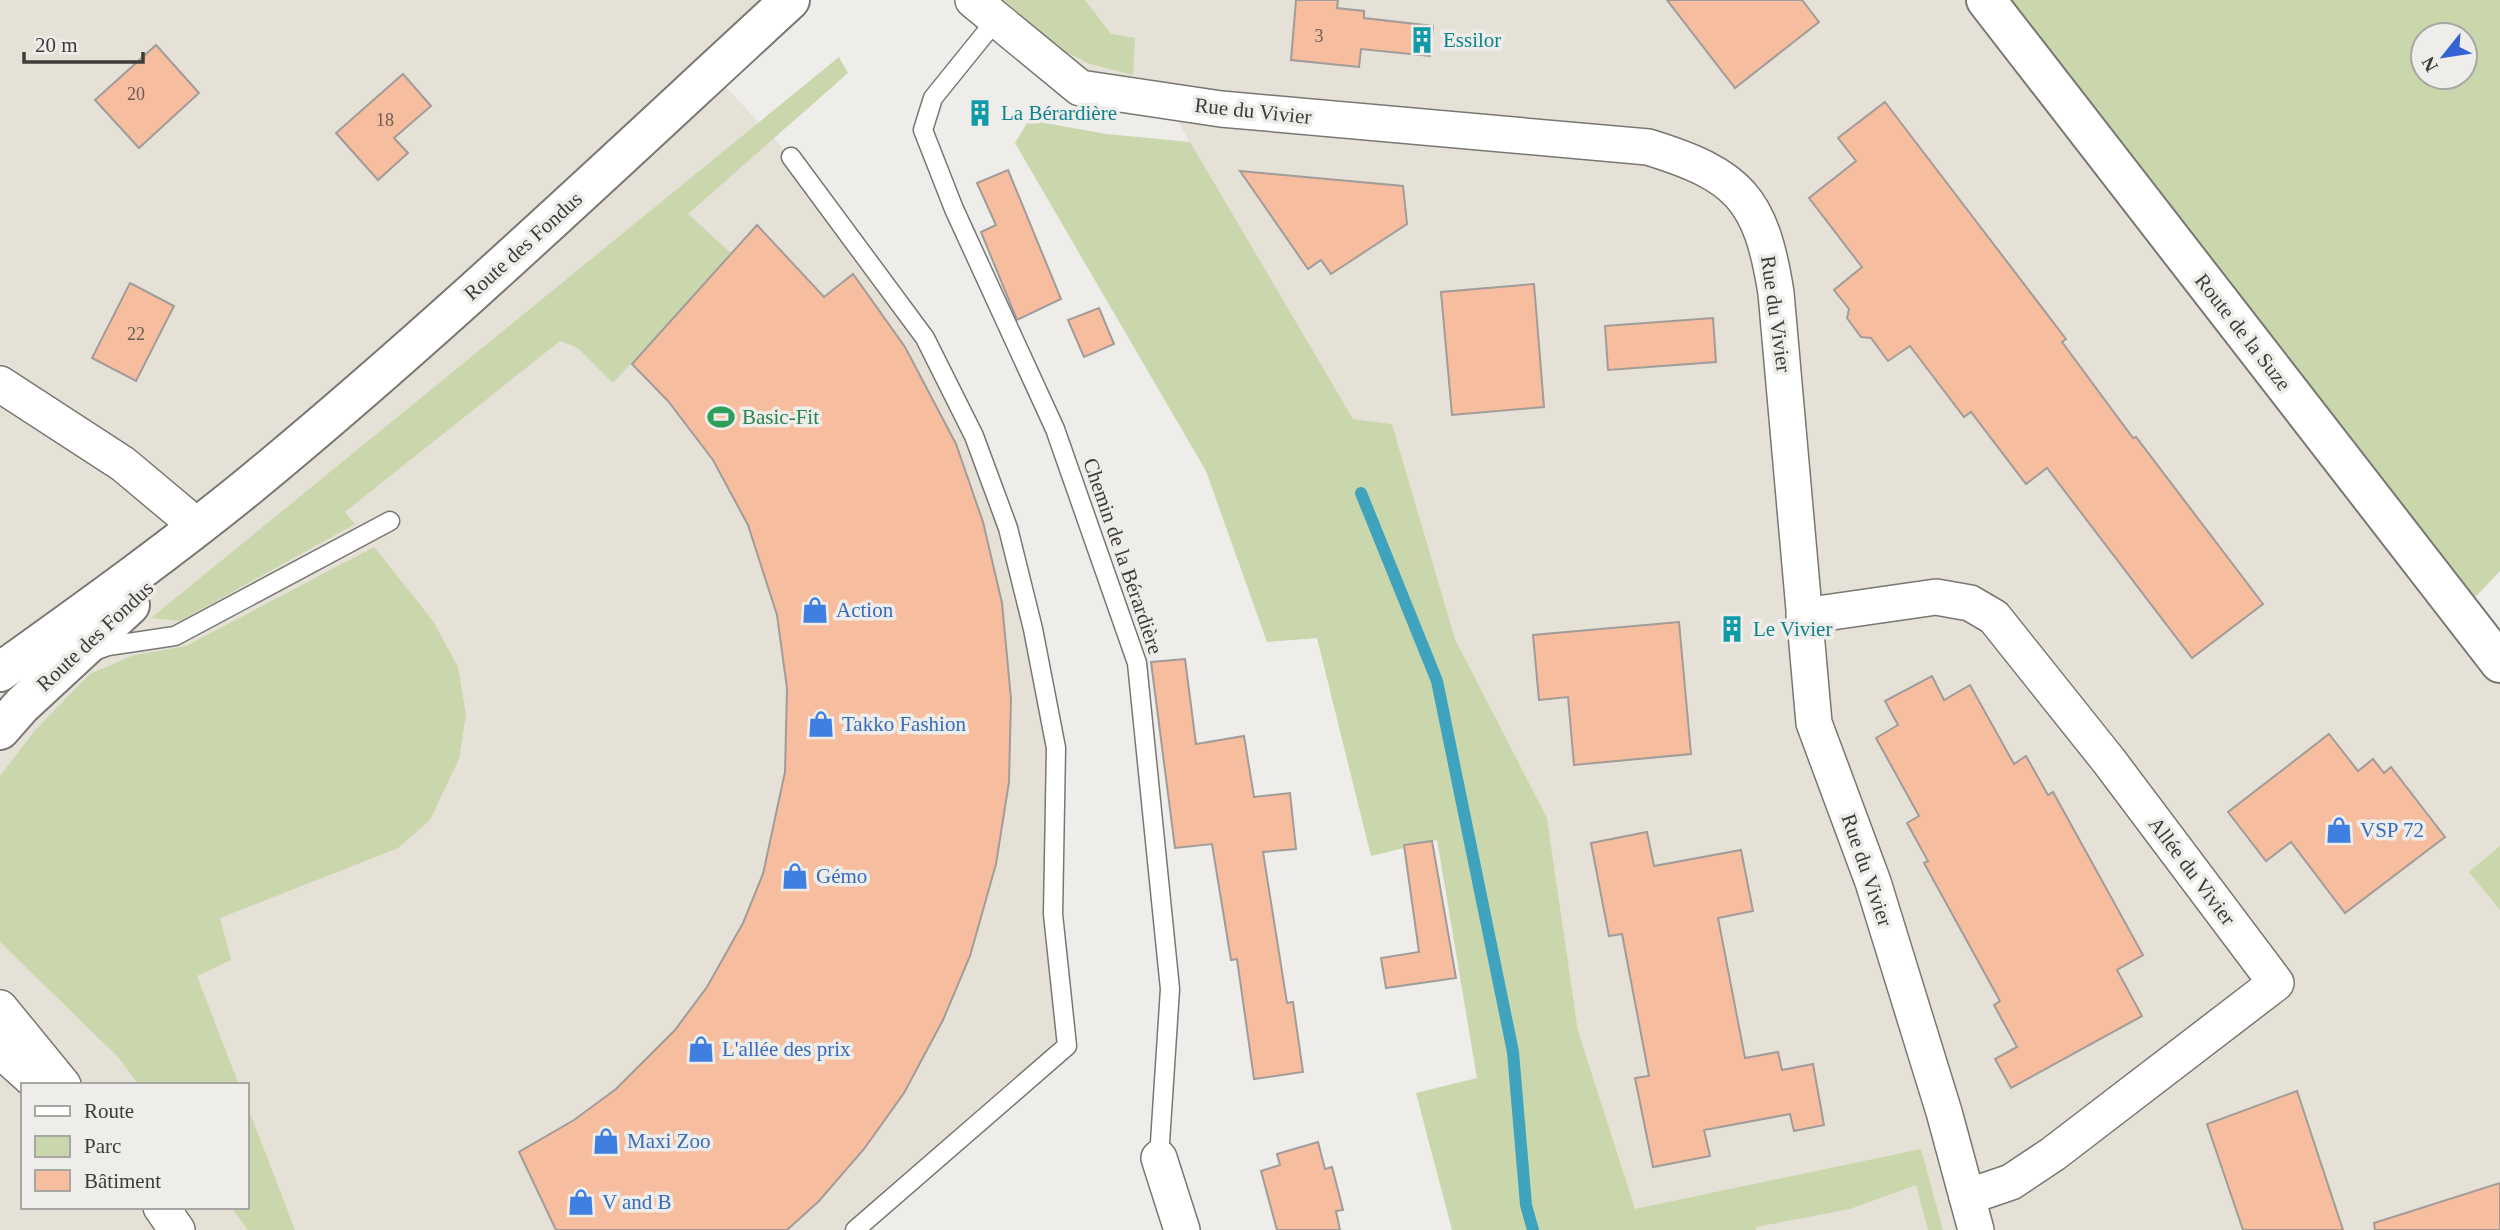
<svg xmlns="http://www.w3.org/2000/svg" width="2500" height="1230" font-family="'Times New Roman',serif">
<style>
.built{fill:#e6e1d6;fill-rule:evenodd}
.green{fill:#cad6ab;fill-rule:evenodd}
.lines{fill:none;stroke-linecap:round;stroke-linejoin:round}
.stream{stroke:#40a3bd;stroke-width:12}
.building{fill:#f7bd9f;stroke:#a19c9a;stroke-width:2}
.service-casing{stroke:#787773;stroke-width:21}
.minor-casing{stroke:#787773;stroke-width:38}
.tertiary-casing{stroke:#787773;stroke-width:42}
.secondary-casing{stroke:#787773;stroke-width:42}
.service{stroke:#fff;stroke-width:18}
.minor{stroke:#fff;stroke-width:35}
.tertiary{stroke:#fff;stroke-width:38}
.secondary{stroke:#fff;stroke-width:38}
.labels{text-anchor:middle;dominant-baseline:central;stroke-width:7;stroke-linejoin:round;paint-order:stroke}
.number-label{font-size:18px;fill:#6c5c53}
.culture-label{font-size:21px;fill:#0d838f;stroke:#efede9;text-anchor:start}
.street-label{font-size:21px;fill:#3d3c3a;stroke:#efede9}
.leisure-label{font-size:21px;fill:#27864d;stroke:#efede9;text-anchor:start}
.shop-label{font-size:21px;fill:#366cbe;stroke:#efede9;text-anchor:start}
</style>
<rect width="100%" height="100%" fill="#efede9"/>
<!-- built -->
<g class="built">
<path d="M0 0H790L712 72 791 157 925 338 1008 528 1056 748 1053 914 1067 1046 850 1230H0ZM23 1085H247V1207H23Z"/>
<path d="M973 0H1986L2500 663V1230H1640L1578 1031 1547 818 1455 639 1392 424 1353 419 1253 255 1161 91 1080 88Z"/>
</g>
<!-- green -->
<g class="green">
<path d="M1004 0H1085L1111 34 1135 38 1133 75 1090 64 1064 51Z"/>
<path d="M1986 0H2500V571L2461 612ZM2423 35H2465V77H2423Z"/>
<path d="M839 57 848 73 688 214 732 254 613 383 578 348 560 341 345 512 355 524 180 621 151 618Z"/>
<path d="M1029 120 1106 134 1190 142 1353 419 1392 424 1455 639 1547 818 1578 1031 1635 1209 1921 1149 1943 1230H1928L1916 1185 1850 1209 1756 1227V1230H1452L1416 1093 1477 1078 1437 840 1371 856 1317 638 1267 642 1206 471 1015 143Z"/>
<path d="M374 547 433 621 458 667 466 715 459 759 430 820 398 848 220 918 231 960 197 976 239 1085H139L118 1057 0 942V776L36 729 90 674 134 655 186 646Z"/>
<path d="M2500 846V910L2469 872Z"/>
<path d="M247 1105 295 1230H248L231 1207H247Z"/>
</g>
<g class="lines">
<!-- stream -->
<path class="stream" d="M1361 493 1437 681 1513 1052 1526 1205 1533 1230"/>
</g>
<!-- building -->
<g class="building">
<path d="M1296 0H1338L1337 8 1364 11V18L1433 26 1430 56 1361 49 1359 67 1291 60Z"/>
<path d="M1667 0H1802L1819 22 1735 88Z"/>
<path d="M156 45 199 93 139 148 95 100Z"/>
<path d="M403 74 431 106 394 138 408 153 378 180 336 133Z"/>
<path d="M1885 102 2066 339 2062 342 2133 438 2136 437 2263 604 2192 658 2047 468 2026 484 1971 412 1964 417 1910 346 1888 361 1871 338 1861 337 1847 318 1849 309 1834 290 1862 267 1809 198 1856 161 1838 138Z"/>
<path d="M1008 170 1061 299 1017 320 981 232 996 225 977 183Z"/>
<path d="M1240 171 1403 186 1407 224 1331 274 1321 260 1308 269Z"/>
<path d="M757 225 824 297 853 274 905 347 956 444 983 522 1002 603 1011 699 1009 782 996 864 970 956 943 1020 904 1093 864 1149 819 1201 787 1230H556L519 1152 574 1120 616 1089 675 1030 707 987 743 923 763 874 785 772 787 688 777 615 748 525 713 460 668 401 632 364Z"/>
<path d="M130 283 174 306 136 381 92 358Z"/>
<path d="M1534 284 1544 407 1452 415 1441 292Z"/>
<path d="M1099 308 1114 344 1084 357 1068 320Z"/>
<path d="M1713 318 1716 362 1608 370 1605 326Z"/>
<path d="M1679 622 1691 754 1574 765 1568 697 1539 700 1533 635Z"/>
<path d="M1185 659 1196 744 1244 736 1254 797 1290 793 1296 849 1263 852 1287 1003 1293 1002 1303 1072 1254 1079 1237 959 1231 960 1212 844 1175 848 1151 662Z"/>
<path d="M1932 676 1944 700 1970 685 2014 764 2026 756 2048 795 2053 792 2143 955 2117 970 2142 1016 2011 1088 1995 1059 2017 1047 1994 1005 2000 1001 1924 863 1928 861 1907 823 1919 816 1876 738 1898 725 1885 701Z"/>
<path d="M2329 734 2358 771 2373 759 2384 773 2391 767 2445 837 2345 913 2291 842 2266 861 2228 812Z"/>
<path d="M1647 832 1654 866 1741 850 1753 911 1718 918 1745 1058 1778 1052 1782 1070 1813 1064 1824 1125 1794 1131 1790 1114 1704 1130 1710 1156 1653 1167 1635 1078 1649 1076 1622 934 1609 936 1591 843Z"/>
<path d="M1432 841 1456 978 1386 988 1381 958 1419 952 1404 845Z"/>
<path d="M2297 1091 2343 1230H2243L2207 1124Z"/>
<path d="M1318 1142 1325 1169 1332 1167 1338 1190 1343 1210 1336 1211 1340 1230H1277L1261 1171 1280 1165 1277 1154Z"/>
<path d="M2500 1183V1230H2375L2374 1223Z"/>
</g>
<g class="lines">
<defs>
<g id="service">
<path d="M996 20 933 98 923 130 954 209 1055 429 1137 663 1170 989 1159 1158"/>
<path d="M791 157 925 338 974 436 1008 528 1033 629 1056 748 1053 914 1067 1046 855 1230"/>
<path d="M94 651 108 646 175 636 390 521"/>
</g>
<g id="minor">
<path d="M973 0 1080 88 1221 109 1648 147C1739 175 1761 198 1776 293L1814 723 1873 882 1944 1112 1976 1230"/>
<path d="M0 384 123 464 197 526"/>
<path d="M1804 616 1936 597 1970 603 1994 617 2109 761 2276 983 2053 1154 2011 1182 1967 1197"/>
<path d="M0 1008 63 1085"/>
<path d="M0 1050 39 1085"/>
<path d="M1159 1158 1182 1230"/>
<path d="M161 1207 177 1230"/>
</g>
<g id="tertiary">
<path d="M0 672C85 611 169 551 250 485 437 331 612 164 790 0"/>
<path d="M0 730 22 705 130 605"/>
</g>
<path id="secondary" d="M1986 0 2500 663"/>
</defs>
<!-- service casing -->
<use href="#service" class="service-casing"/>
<!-- minor casing -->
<use href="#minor" class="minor-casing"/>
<!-- tertiary casing -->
<use href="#tertiary" class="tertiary-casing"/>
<!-- secondary casing -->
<use href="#secondary" class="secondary-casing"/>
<!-- service -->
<use href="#service" class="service"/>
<!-- minor -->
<use href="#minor" class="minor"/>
<!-- tertiary -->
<use href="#tertiary" class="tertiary"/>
<!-- secondary -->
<use href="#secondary" class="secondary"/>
</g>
<!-- icons -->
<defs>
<symbol id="building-bare" viewBox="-9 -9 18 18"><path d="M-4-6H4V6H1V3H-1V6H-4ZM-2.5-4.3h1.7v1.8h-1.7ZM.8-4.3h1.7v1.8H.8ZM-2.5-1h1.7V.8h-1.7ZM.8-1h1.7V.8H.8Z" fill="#0f9aa8" stroke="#efede9" stroke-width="2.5" paint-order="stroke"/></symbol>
<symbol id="stadium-bare" viewBox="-9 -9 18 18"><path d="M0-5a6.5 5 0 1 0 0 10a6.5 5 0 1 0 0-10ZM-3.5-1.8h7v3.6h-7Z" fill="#2e9e5b" stroke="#efede9" stroke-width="2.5" paint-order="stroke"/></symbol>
<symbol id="shop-bare" viewBox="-9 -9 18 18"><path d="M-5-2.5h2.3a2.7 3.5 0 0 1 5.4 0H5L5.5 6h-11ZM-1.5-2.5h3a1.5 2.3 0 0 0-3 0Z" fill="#3f7fe0" stroke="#efede9" stroke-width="2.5" paint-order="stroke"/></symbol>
</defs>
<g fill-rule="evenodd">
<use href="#building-bare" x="1403" y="21" width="38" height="38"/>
<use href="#building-bare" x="961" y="94" width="38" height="38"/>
<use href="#stadium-bare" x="702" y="398" width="38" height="38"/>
<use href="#shop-bare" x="796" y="591" width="38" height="38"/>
<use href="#building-bare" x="1713" y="610" width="38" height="38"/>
<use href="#shop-bare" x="802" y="705" width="38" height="38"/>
<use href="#shop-bare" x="2320" y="811" width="38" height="38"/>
<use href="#shop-bare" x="776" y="857" width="38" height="38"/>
<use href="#shop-bare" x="682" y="1030" width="38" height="38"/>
<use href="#shop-bare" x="587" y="1122" width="38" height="38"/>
<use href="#shop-bare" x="562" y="1183" width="38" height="38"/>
</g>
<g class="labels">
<!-- number labels -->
<g class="number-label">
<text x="1319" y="36">3</text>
<text x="136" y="94">20</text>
<text x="385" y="120">18</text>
<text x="136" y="334">22</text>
</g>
<!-- culture labels -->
<g class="culture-label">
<text x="1443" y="40">Essilor</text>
<text x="1001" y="113">La Bérardière</text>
<text x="1753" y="629">Le Vivier</text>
</g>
<!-- street labels -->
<g class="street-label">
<text transform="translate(1253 111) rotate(6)">Rue du Vivier</text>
<text transform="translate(523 246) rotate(-42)">Route des Fondus</text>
<text transform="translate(1776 314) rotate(82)">Rue du Vivier</text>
<text transform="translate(2243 332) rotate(52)">Route de la Suze</text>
<text transform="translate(1123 556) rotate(71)">Chemin de la Bérardière</text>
<text transform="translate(95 636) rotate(-43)">Route des Fondus</text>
<text transform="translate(1867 870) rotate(71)">Rue du Vivier</text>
<text transform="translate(2192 871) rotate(53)">Allée du Vivier</text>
</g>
<!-- leisure labels -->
<g class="leisure-label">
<text x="742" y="417">Basic-Fit</text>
</g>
<!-- shop labels -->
<g class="shop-label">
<text x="836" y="610">Action</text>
<text x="842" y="724">Takko Fashion</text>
<text x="2360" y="830">VSP 72</text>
<text x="816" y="876">Gémo</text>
<text x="722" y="1049">L'allée des prix</text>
<text x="627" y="1141">Maxi Zoo</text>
<text x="602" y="1202">V and B</text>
</g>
</g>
<!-- legend -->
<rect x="21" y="1083" width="228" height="126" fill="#efede9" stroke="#a8a6a3" stroke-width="2"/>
<rect x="35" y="1106" width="35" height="10" fill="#ffffff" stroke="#a8a6a3" stroke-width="2"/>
<text x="84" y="1118" font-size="21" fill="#3d3c3a">Route</text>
<rect x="35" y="1136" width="35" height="21" fill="#cad6ab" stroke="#a8a6a3" stroke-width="2"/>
<text x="84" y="1153" font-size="21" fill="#3d3c3a">Parc</text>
<rect x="35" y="1170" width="35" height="21" fill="#f7bd9f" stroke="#a8a6a3" stroke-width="2"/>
<text x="84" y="1188" font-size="21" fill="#3d3c3a">Bâtiment</text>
<!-- north arrow -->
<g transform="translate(2444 56) rotate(240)"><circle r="33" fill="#efede9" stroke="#a8a6a3" stroke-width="2"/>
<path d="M0-5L12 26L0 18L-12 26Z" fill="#3563d3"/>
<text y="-10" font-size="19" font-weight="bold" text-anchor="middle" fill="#3d3c3a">N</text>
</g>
<!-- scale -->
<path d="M24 52v10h119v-10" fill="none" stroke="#3d3c3a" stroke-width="3.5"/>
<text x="35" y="52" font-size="21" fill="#3d3c3a" stroke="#efede9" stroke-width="5" paint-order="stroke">20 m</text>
</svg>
